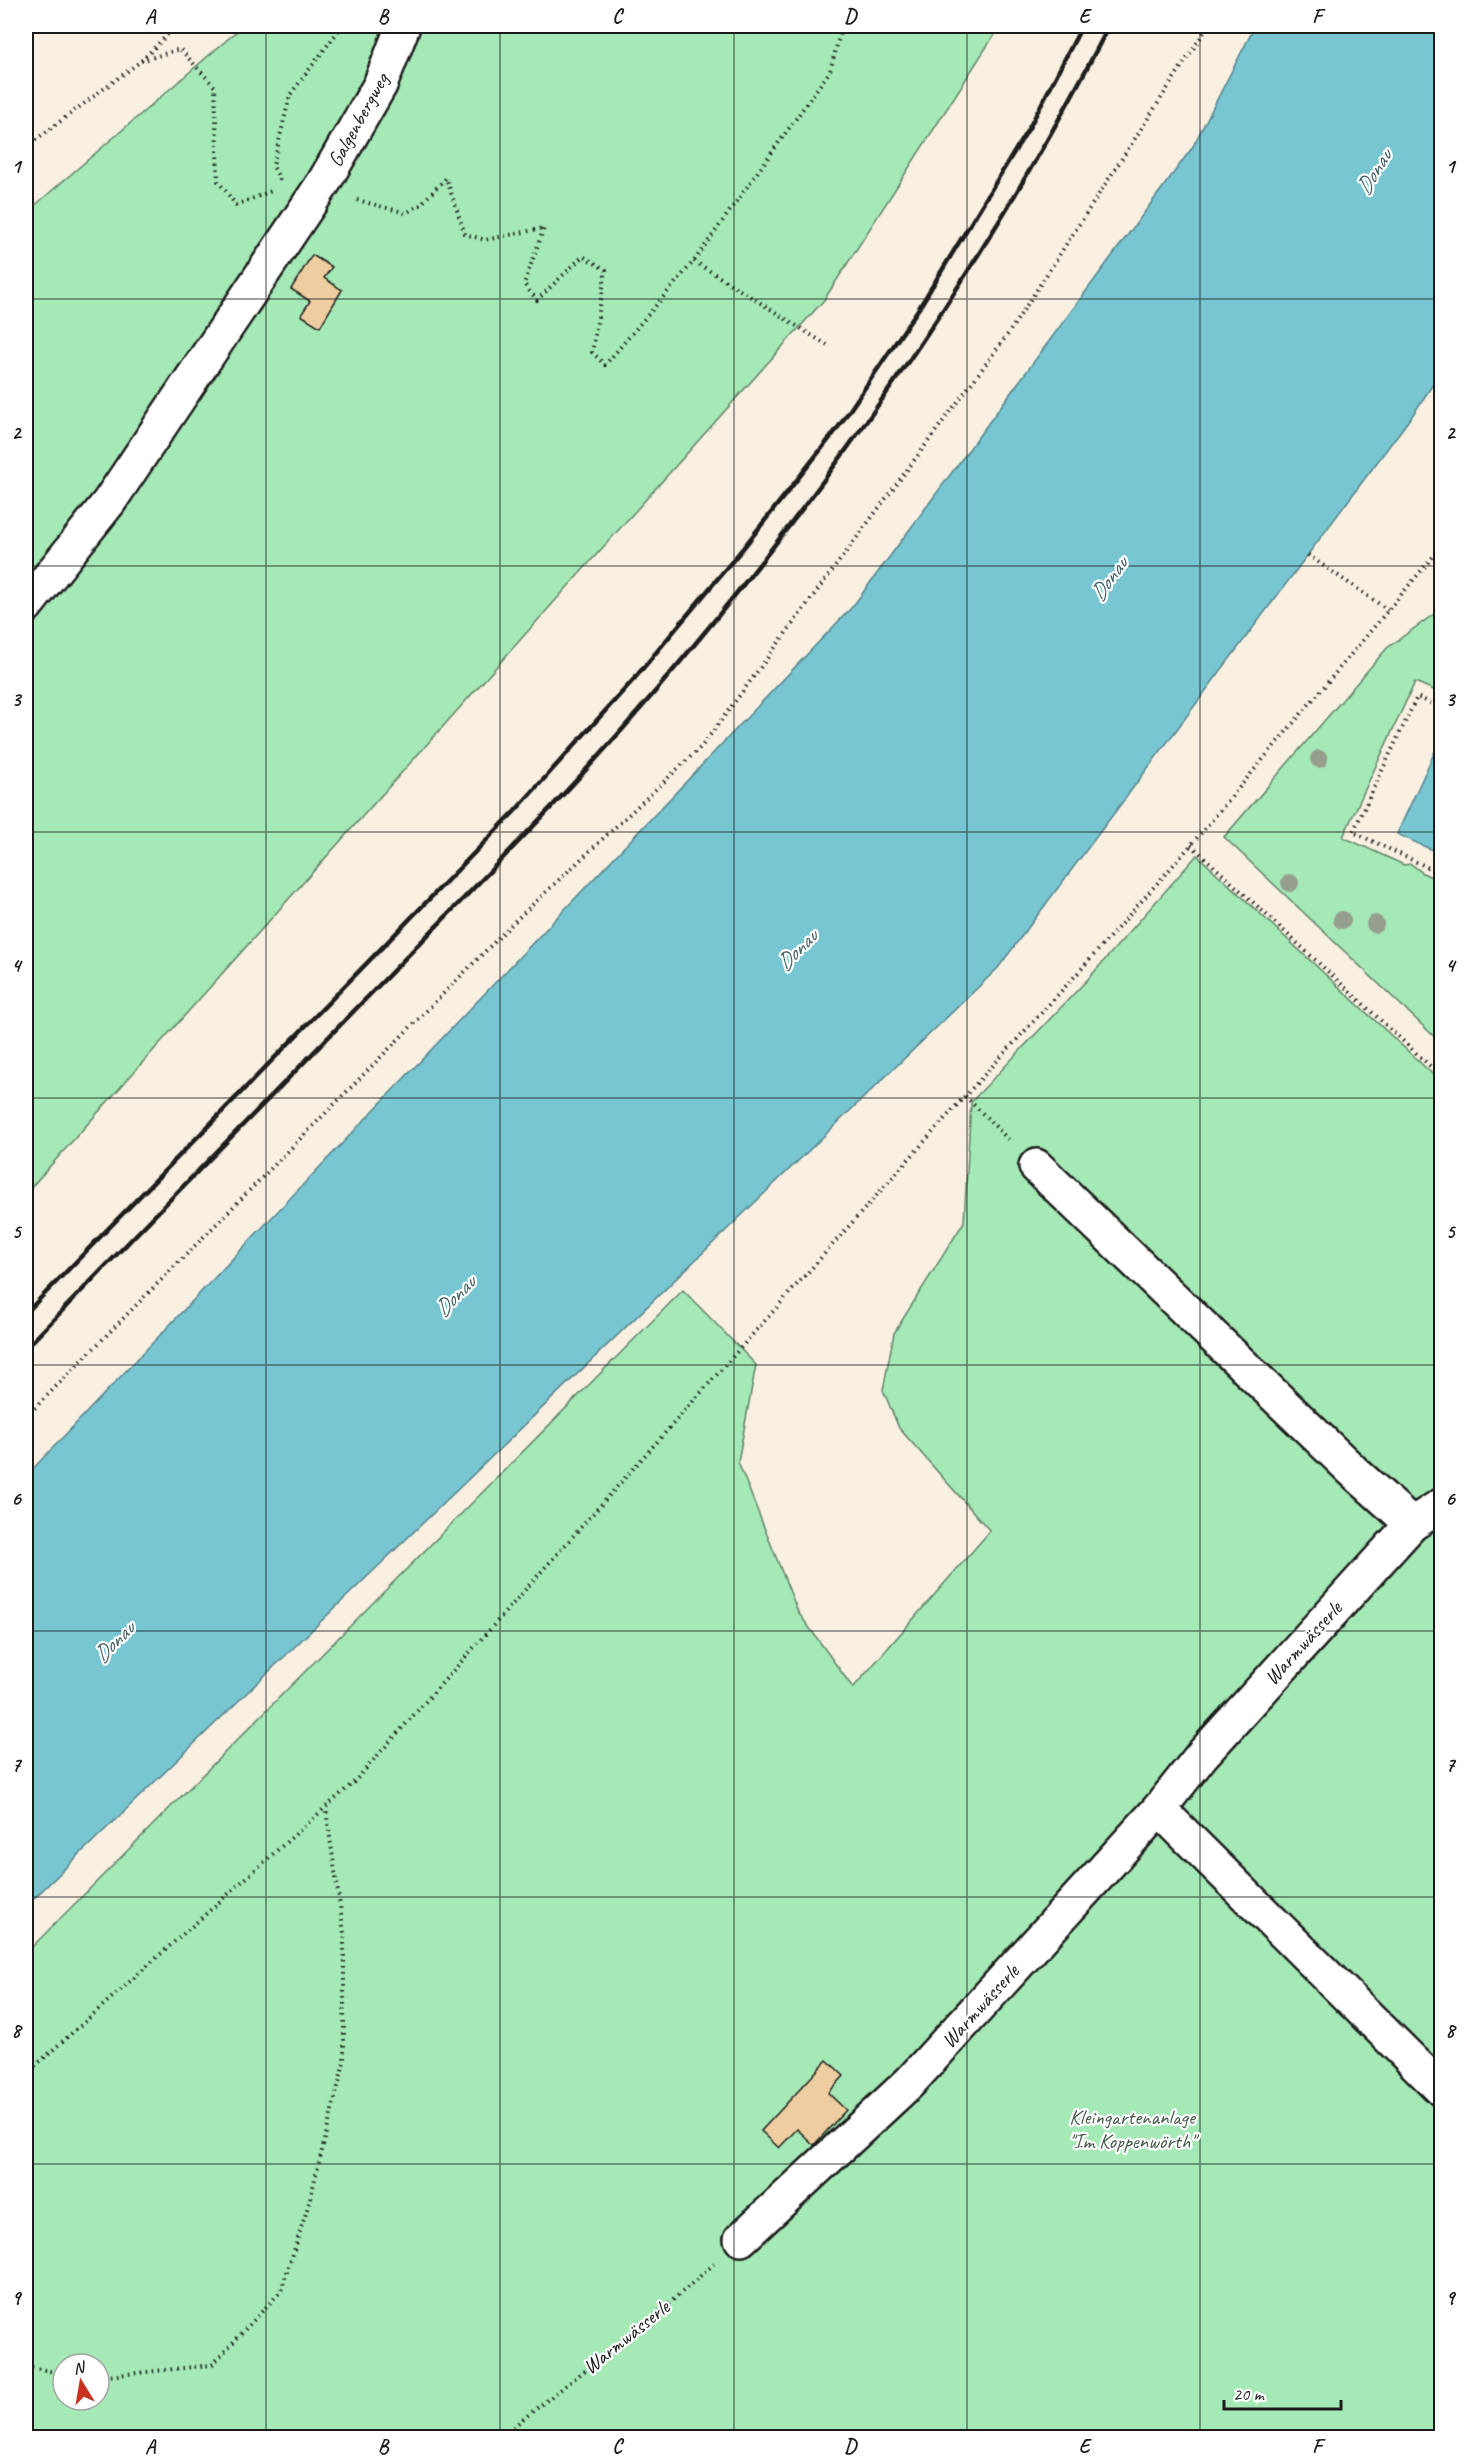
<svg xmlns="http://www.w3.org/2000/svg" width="1467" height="2463" font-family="Caveat,sans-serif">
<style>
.green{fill:#a4e9b6;stroke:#608269;stroke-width:1.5;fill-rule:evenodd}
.water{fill:#77c6d2;stroke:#538289;stroke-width:1.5}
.building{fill:#eecea0;stroke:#1c1c1c;stroke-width:1.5}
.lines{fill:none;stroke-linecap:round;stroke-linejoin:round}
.minor-casing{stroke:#1c1c1c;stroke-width:38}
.path{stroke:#1c1c1c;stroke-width:4;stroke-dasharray:1.5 4.5;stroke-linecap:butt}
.minor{stroke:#fff;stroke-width:33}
.rail{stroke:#1c1c1c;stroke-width:4.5}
.tree{fill:#969e8e}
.grid{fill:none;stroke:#1c1c1c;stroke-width:1.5;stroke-opacity:0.55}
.labels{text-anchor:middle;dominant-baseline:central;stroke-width:4.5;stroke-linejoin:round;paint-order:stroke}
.street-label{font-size:21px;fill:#1c1c1c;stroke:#fff}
.park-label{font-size:21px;fill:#455a4a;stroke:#fff}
.water-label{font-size:22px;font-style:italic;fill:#406065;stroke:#fff}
.neatline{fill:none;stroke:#1c1c1c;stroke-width:2}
.grid-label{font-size:20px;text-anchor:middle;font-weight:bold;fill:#1c1c1c}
</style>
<rect width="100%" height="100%" fill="#faf0e2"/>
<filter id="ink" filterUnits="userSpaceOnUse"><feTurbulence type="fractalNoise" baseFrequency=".0167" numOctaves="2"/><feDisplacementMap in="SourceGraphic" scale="12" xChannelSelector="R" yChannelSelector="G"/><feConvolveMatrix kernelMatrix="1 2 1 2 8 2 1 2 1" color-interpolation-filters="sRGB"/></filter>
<g filter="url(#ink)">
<!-- green -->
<g class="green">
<path d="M243 26H1000L824 300 26 1193V213Z"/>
<path d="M1441 609V693L1415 682 1343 837 1404 865 1411 864 1423 873 1441 882V1043L1224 837 1387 648Z"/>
<path d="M1197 855 1441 1082V2437L26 2438V1953L683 1290 756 1365 738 1462 798 1612 853 1688 990 1531 899 1428 883 1390 894 1333 964 1222 971 1102 1088 979ZM63 2364H99V2400H63Z"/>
</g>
<!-- water -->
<g class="water">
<path d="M1255 26H1441V372L1414 413 998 968 26 1906V1476L853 606 1192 148Z"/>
<path d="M1441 738 1442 854H1441L1397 834Z"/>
</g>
<!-- building -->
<g class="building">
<path d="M312 255 332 267 324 278 342 290 320 327 301 315 310 301 291 289Z"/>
<path d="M827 2060 844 2076 828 2093 846 2110 814 2145 797 2129 779 2148 761 2131Z"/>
</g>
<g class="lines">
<defs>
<g id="minor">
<path d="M26 606 109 502 324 182 380 85 403 26"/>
<path d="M1036 1166 1353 1471 1412 1524"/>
<path d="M1159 1809 1442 2090"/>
<path d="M741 2239 910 2082 1159 1809 1202 1755 1412 1524 1442 1505"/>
</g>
</defs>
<!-- minor casing -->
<use href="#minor" class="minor-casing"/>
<!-- path -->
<g class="path">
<path d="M141 61 180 49 215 87 218 181 236 205 274 190"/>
<path d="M26 147 141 61 176 26"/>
<path d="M280 180 273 166 290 95 342 26"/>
<path d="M357 200 406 213 420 205 446 178 465 234 485 240 544 228 524 284 537 300 583 256 606 270 592 352 605 365 694 261 830 71 842 26"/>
<path d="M694 261 827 345"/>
<path d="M1308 555 1388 610"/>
<path d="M1442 708 1417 697 1353 832 1442 874"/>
<path d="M1191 845 1442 1077"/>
<path d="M965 1096 1011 1142"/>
<path d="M26 1417 515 921 702 746 1008 334 1208 26"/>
<path d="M26 2074 354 1782 965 1096 1077 974 1191 845 1442 546"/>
<path d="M26 2366 63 2374"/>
<path d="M99 2377 212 2365 281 2291 308 2207 344 2062V1933L326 1810"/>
<path d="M1255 2432 1261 2438"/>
<path d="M499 2438 658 2313 714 2264"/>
</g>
<!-- minor -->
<use href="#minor" class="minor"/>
<!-- rail -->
<g class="rail">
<path d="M26 1313 515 811 634 679 744 547 837 429 919 308 1030 126 1082 26"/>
<path d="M26 1348C146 1224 267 1100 387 977 477 884 569 793 653 694 829 488 985 267 1109 26"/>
</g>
</g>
<!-- trees -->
<g class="tree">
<circle cx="1319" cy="759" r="9"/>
<circle cx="1290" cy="883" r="9"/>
<circle cx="1342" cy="920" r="9"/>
<circle cx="1375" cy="924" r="9"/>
</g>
</g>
<!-- grid -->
<path class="grid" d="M266 26V2438M500 26V2438M734 26V2438M967 26V2438M1200 26V2438M26 299H1442M26 566H1442M26 832H1442M26 1098H1442M26 1365H1442M26 1631H1442M26 1897H1442M26 2164H1442"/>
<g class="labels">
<!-- street labels -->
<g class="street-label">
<text transform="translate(358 120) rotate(-61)">Galgenbergweg</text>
<text transform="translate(1303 1643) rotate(-48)">Warmwässerle</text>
<text transform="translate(980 2006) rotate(-48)">Warmwässerle</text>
<text transform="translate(626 2337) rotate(-39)">Warmwässerle</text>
</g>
<!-- park labels -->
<g class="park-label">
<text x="1132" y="2117">Kleingartenanlage<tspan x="1132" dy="24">"Im Koppenwörth"</tspan></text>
</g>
<!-- water labels -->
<g class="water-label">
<text transform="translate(1374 172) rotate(-58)">Donau</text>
<text transform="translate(1109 579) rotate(-54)">Donau</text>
<text transform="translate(797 950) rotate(-45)">Donau</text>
<text transform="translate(455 1296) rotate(-45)">Donau</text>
<text transform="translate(114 1642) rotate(-45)">Donau</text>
</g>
</g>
<!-- margin -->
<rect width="1467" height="2463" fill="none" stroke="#fff" stroke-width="66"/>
<!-- north arrow -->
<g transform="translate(81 2382) rotate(349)"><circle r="28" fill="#ffffff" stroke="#a4a4a4" stroke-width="1.5"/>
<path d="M0-4.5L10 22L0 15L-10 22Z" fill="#c8321e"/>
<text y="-9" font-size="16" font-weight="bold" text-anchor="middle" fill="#1c1c1c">N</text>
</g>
<!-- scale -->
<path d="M1224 2400v9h117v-9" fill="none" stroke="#1c1c1c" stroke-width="3"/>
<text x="1233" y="2400" font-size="18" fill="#1c1c1c" stroke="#ffffff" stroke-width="4.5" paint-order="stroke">20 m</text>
<rect x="33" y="33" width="1401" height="2397" class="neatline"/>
<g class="grid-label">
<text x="150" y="23">A</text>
<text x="383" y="23">B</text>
<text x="617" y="23">C</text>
<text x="850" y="23">D</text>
<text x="1084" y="23">E</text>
<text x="1317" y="23">F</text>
<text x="16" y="173">1</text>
<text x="1450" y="173">1</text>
<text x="16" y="439">2</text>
<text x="1450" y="439">2</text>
<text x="16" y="706">3</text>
<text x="1450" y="706">3</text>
<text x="16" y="972">4</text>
<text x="1450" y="972">4</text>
<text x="16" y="1238">5</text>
<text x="1450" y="1238">5</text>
<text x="16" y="1505">6</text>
<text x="1450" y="1505">6</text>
<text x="16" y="1771">7</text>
<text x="1450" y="1771">7</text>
<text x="16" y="2037">8</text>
<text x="1450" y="2037">8</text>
<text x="16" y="2304">9</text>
<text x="1450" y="2304">9</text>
<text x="150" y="2453">A</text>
<text x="383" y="2453">B</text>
<text x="617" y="2453">C</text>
<text x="850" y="2453">D</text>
<text x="1084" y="2453">E</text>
<text x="1317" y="2453">F</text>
</g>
</svg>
